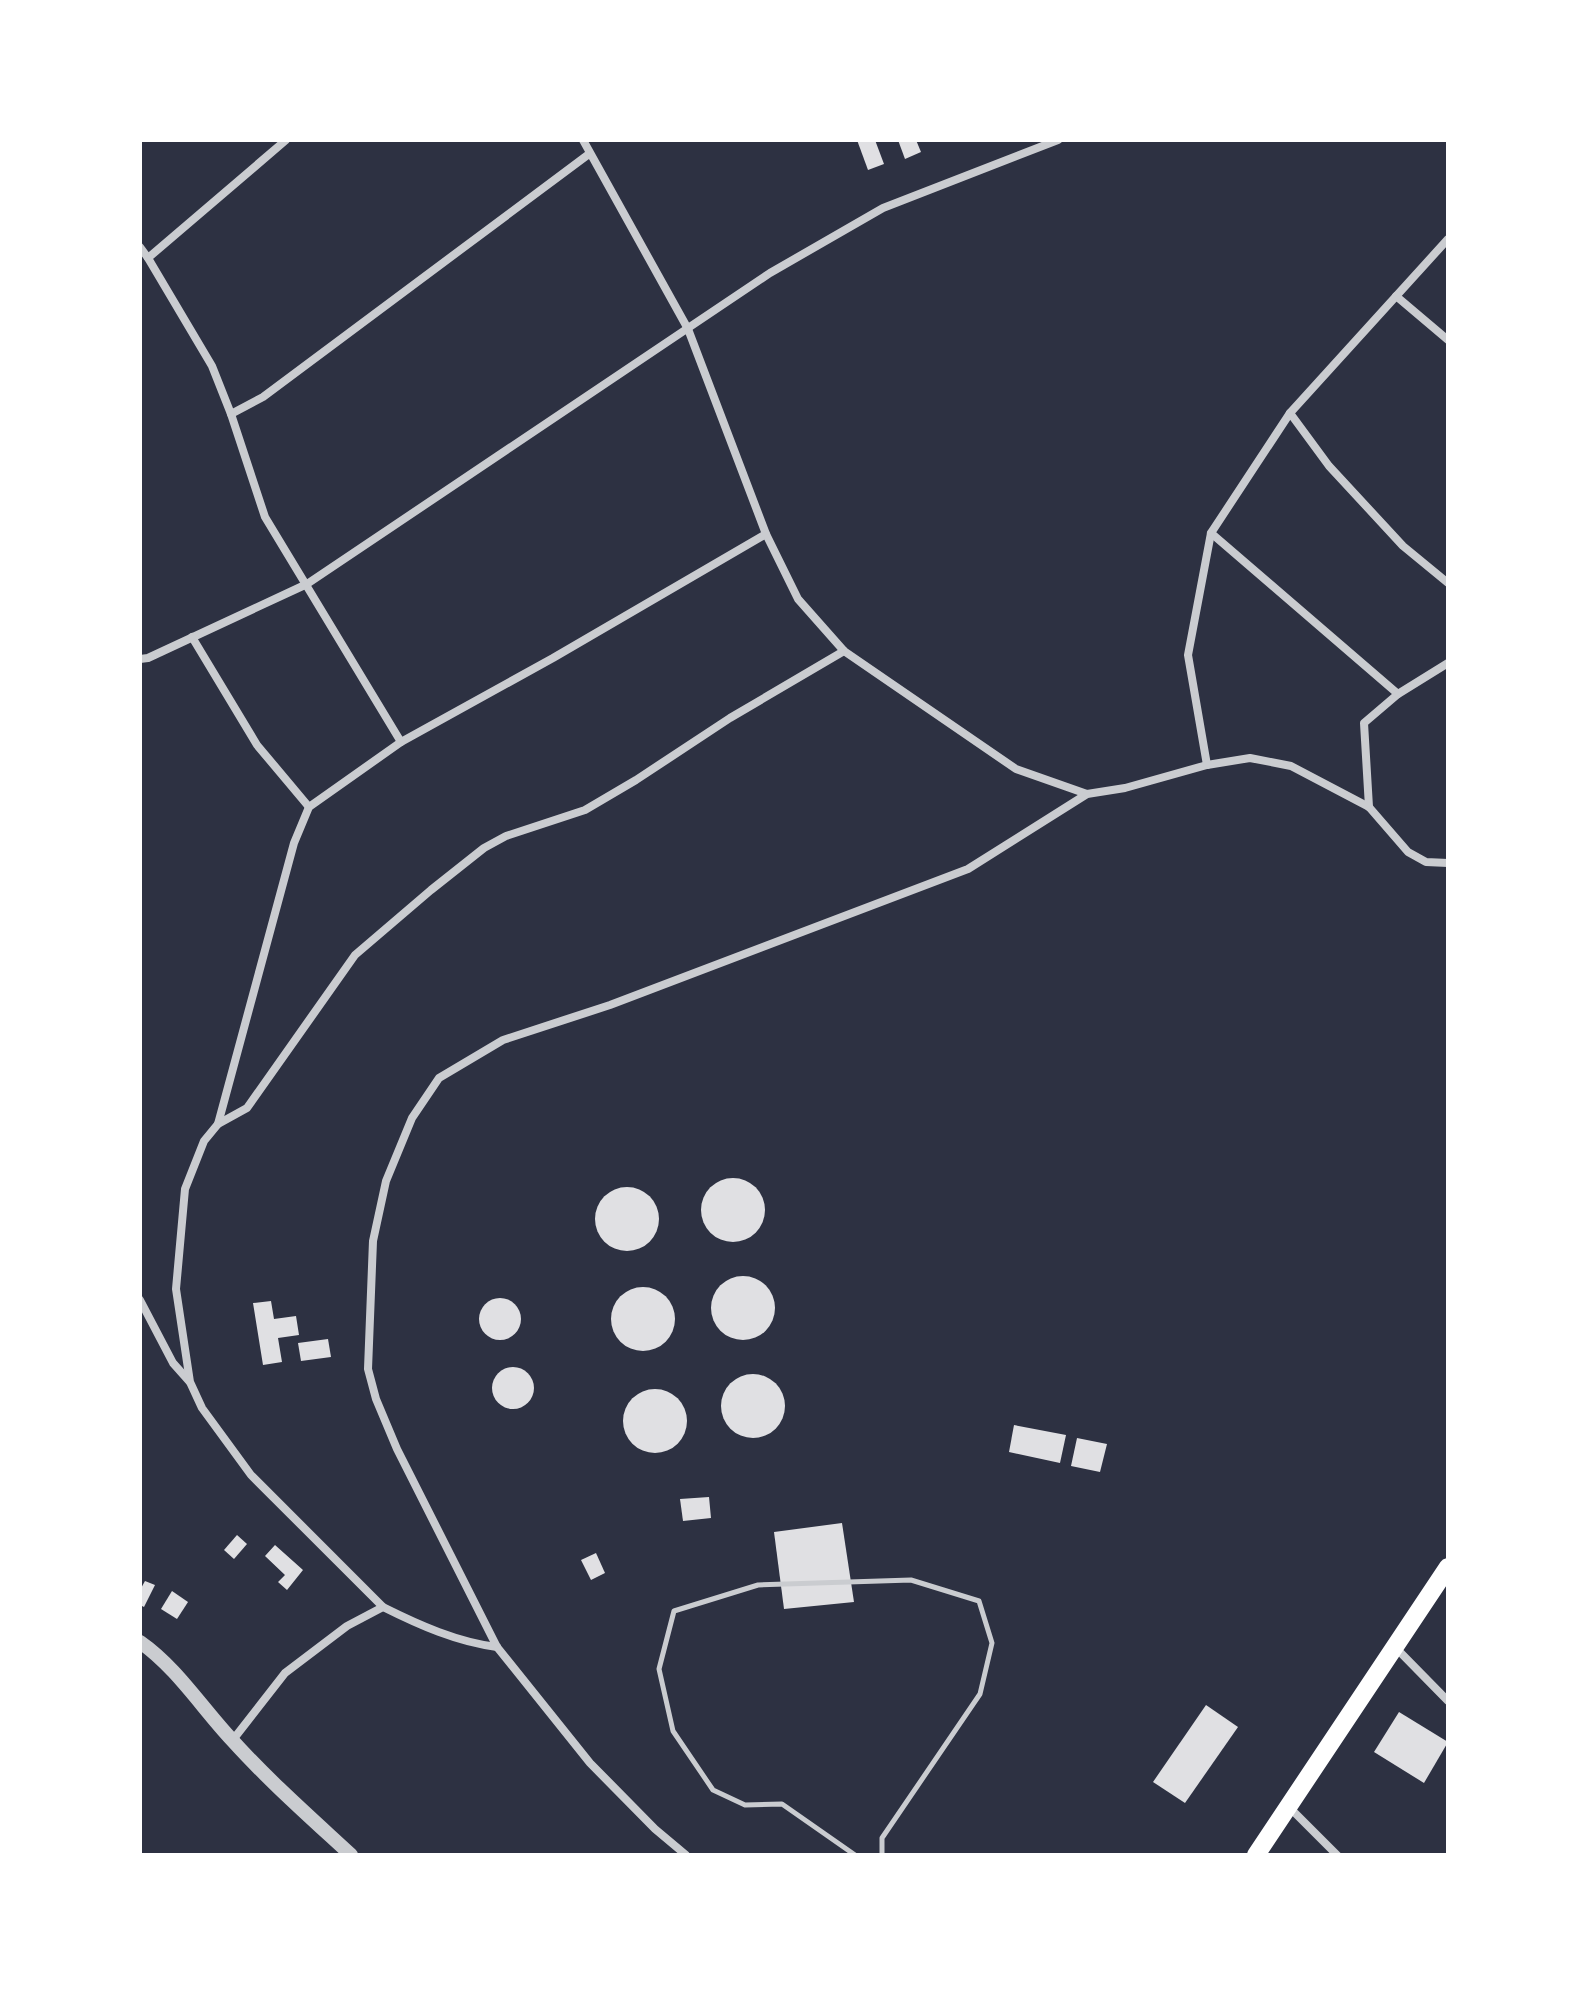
<svg xmlns="http://www.w3.org/2000/svg" width="1588" height="1995" font-family="'Fira Sans Condensed',sans-serif">
<style>
.building{fill:#e0e0e3}
.lines{fill:none;stroke-linecap:round;stroke-linejoin:round}
.service{stroke:#caccd0;stroke-width:5}
.minor{stroke:#caccd0;stroke-width:8}
.tertiary{stroke:#caccd0;stroke-width:14}
.trunk{stroke:#fff;stroke-width:18}
</style>
<rect width="100%" height="100%" fill="#2d3142"/>
<!-- building -->
<g class="building">
<path d="M857 140H875L884 164 868 170Z"/>
<path d="M898 140H916L921 152 905 159Z"/>
<circle cx="733" cy="1210" r="32"/>
<circle cx="627" cy="1219" r="32"/>
<circle cx="743" cy="1308" r="32"/>
<circle cx="643" cy="1319" r="32"/>
<circle cx="500" cy="1319" r="21"/>
<path d="M271 1301 274 1319 296 1316 299 1335 278 1338 282 1362 263 1365 253 1303Z"/>
<path d="M328 1339 331 1357 301 1361 298 1343Z"/>
<circle cx="513" cy="1388" r="21"/>
<circle cx="753" cy="1406" r="32"/>
<circle cx="655" cy="1421" r="32"/>
<path d="M1014 1425 1066 1435 1060 1463 1009 1452Z"/>
<path d="M1077 1438 1107 1444 1100 1472 1071 1466Z"/>
<path d="M709 1497 711 1518 683 1521 680 1499Z"/>
<path d="M842 1523 854 1602 784 1609 774 1532Z"/>
<path d="M237 1535 247 1544 234 1559 224 1550Z"/>
<path d="M275 1545 303 1570 287 1590 278 1582 285 1575 265 1556Z"/>
<path d="M596 1553 605 1573 591 1580 581 1560Z"/>
<path d="M145 1581 155 1585 144 1607 140 1605V1590Z"/>
<path d="M172 1591 188 1602 177 1619 161 1609Z"/>
<path d="M1206 1705 1238 1727 1185 1803 1153 1782Z"/>
<path d="M1399 1712 1448 1742 1424 1783 1374 1752Z"/>
</g>
<g class="lines">
<!-- service -->
<path class="service" d="M855 1855 782 1804 745 1805 713 1790 673 1731 659 1669 674 1611 758 1585 911 1580 979 1601 992 1643 980 1694 882 1838V1855"/>
<!-- minor -->
<g class="minor">
<path d="M583 140 688 329 766 534 798 599 844 651 1016 769 1087 794"/>
<path d="M140 247 148 258 212 366 231 414 265 517 401 742"/>
<path d="M148 258 286 140"/>
<path d="M1396 296 1448 340"/>
<path d="M1290 413 1329 466 1403 546 1448 583"/>
<path d="M231 414 263 397 589 154"/>
<path d="M1211 533 1398 694"/>
<path d="M192 637 257 745 309 807"/>
<path d="M140 659 148 658 307 584 770 273 883 208 1058 140"/>
<path d="M1207 765 1188 655 1211 533 1290 413 1448 239"/>
<path d="M1369 807 1364 723 1398 694 1448 663"/>
<path d="M218 1124 247 1108 355 955 431 890 484 848 506 836 585 810 636 780 730 718 844 651"/>
<path d="M140 1300 173 1363 189 1381"/>
<path d="M383 1607C419 1625 457 1642 497 1647"/>
<path d="M1395 1647 1448 1701"/>
<path d="M232 1741 285 1673 347 1626 383 1607 251 1475 202 1408 190 1382 176 1289 185 1189 204 1141 218 1124 294 843 309 807 401 742 553 658 766 534"/>
<path d="M1289 1807 1337 1855"/>
<path d="M686 1855 655 1829 590 1763 497 1647 397 1449 376 1399 368 1369 373 1241 386 1181 412 1118 439 1078 503 1040 610 1005 968 869 1087 794 1125 788 1207 765 1250 758 1291 766 1369 807 1408 852 1426 862 1448 863"/>
</g>
<!-- tertiary -->
<path class="tertiary" d="M140 1642C176 1667 202 1708 232 1740 269 1781 311 1818 351 1855"/>
<!-- trunk -->
<path class="trunk" d="M1256 1855 1448 1567"/>
</g>
<!-- border -->
<rect width="1588" height="1995" fill="none" stroke="#ffffff" stroke-width="284"/>
</svg>
